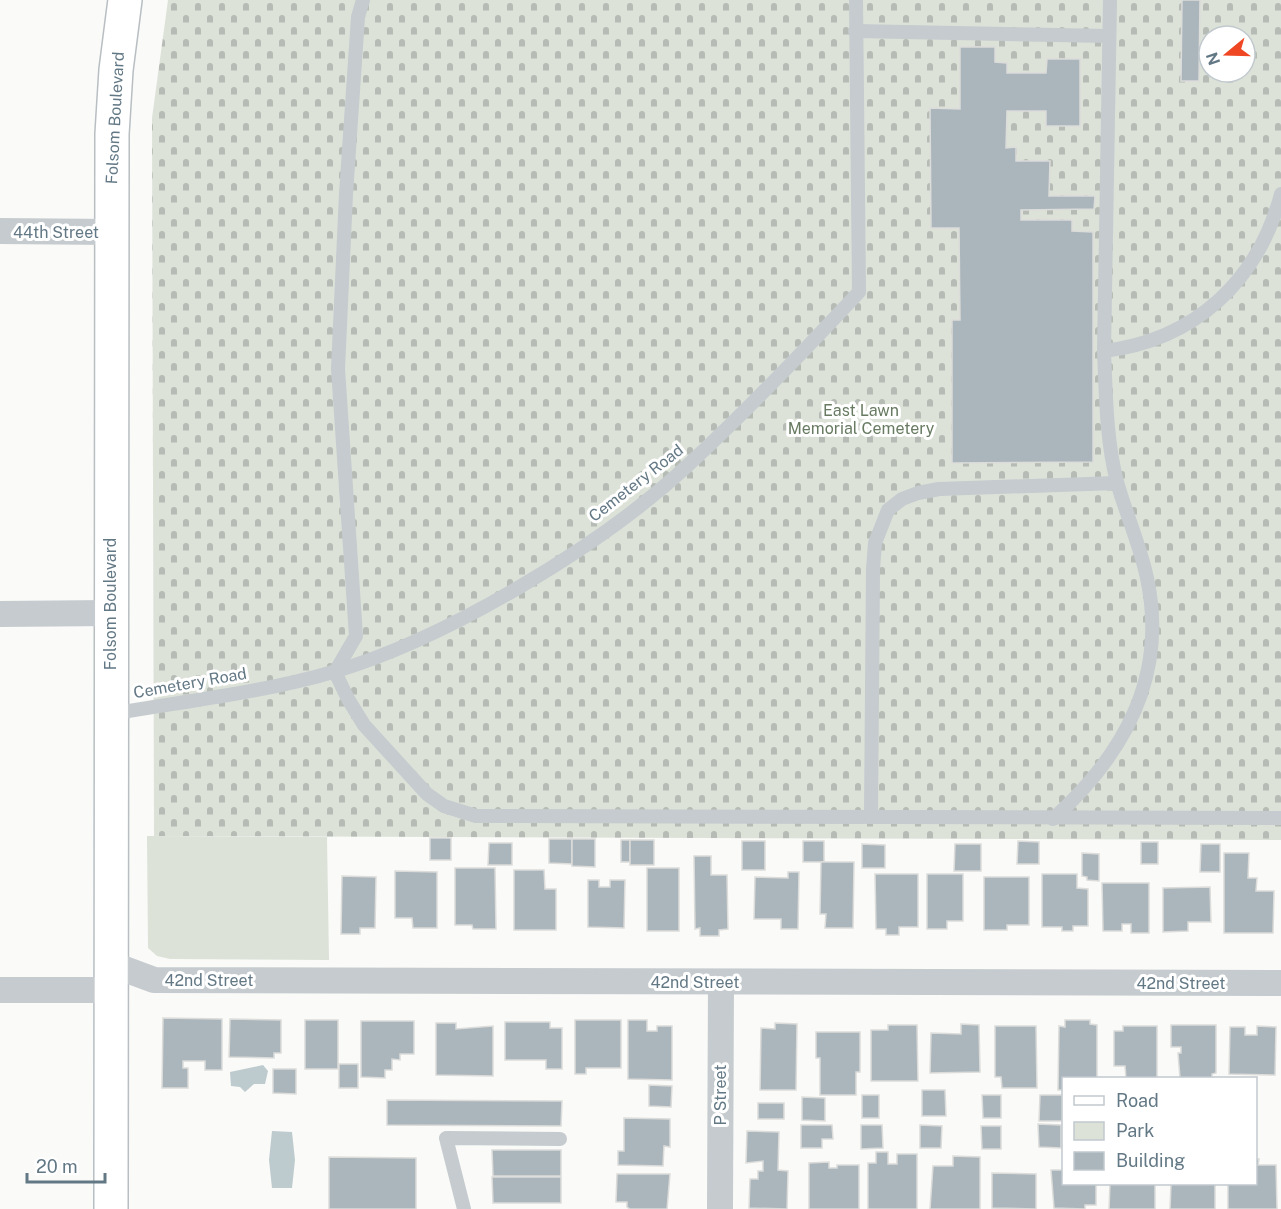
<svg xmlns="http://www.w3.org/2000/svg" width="1281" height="1209" font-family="'Public Sans',sans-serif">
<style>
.cemetery{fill:url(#cemetery-stones);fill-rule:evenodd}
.park{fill:#dce2d8}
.water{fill:#bdcbce}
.building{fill:#abb6bc;stroke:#dcdcda;stroke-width:1.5}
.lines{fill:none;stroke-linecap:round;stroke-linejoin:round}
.primary-casing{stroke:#b8bec2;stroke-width:36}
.lane{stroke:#c5cbce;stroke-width:14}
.street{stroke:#c5cbce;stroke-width:26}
.primary{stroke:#fff;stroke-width:33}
.labels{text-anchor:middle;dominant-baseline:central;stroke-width:6;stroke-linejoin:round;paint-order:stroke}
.street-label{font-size:16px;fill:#637885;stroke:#fff}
.park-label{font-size:16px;fill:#687b62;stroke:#fff}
</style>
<defs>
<pattern id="cemetery-stones" width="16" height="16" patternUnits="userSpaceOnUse" patternTransform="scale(1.5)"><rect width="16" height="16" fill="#dce2d8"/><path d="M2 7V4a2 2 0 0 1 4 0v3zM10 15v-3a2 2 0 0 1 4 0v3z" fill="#b6bcb5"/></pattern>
</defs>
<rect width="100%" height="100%" fill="#fafaf8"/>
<!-- cemetery -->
<path class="cemetery" d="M168 0H1281V840L154 836 152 118ZM1209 36H1245V72H1209Z"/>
<!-- park -->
<path class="park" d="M147 836 327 837 329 960 170 959 157 956 148 948Z"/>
<!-- water -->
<g class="water">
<path d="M263 1065 268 1071 265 1084H254L245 1092 240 1087 231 1086 230 1072Z"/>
<path d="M272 1131 292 1132 295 1160 292 1188H272L269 1160Z"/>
</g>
<!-- building -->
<g class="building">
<path d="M1182 0H1200L1199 81H1181Z"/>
<path d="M960 47H995V62L1007 63V73H1046L1047 59H1080V126H1046V111H1007L1006 148 1016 147V161H1050L1049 196H1095L1094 209 1021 210V220H1072V231L1093 232V462L952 463V320H960L959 228H931L930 108 960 109Z"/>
<rect x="430" y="838" width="21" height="22"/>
<path d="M549 839H572V864L549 863Z"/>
<path d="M572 839H595V867L572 866Z"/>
<rect x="621" y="840" width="9" height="22"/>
<rect x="630" y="840" width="24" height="25"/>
<rect x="742" y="841" width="23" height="29"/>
<rect x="803" y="841" width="21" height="21"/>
<path d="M1018 841 1039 842V864H1017Z"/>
<rect x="1141" y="842" width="17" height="22"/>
<path d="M489 843H512V865H488Z"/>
<path d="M862 844 885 845V868H862Z"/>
<path d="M955 844H981V871H954Z"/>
<path d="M1201 844H1220V872H1200Z"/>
<path d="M1082 853 1099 854V881L1087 880V877L1082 876Z"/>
<path d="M1224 853H1249L1248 878H1257L1256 891H1274L1273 933H1224Z"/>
<path d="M694 856H711V875H727L728 929 719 930V936H700V928L695 929Z"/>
<path d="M821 862H854L853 928H825L826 914H820Z"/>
<path d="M455 868H495L496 929H473L472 925H455Z"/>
<rect x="647" y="868" width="32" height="63"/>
<path d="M514 870H544L545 889H556V930H514Z"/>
<path d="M395 871 437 872V928H413L412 918H395Z"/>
<path d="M788 872H799L798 929H781V919H754L755 877 788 878Z"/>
<path d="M875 874H918V927H899V935H886V929H876Z"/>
<path d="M927 874H963V921H947V929H927Z"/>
<path d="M1042 874H1077V888L1088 889V926H1073V931H1062V927H1042Z"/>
<path d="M342 876 376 877 375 928H360V934H341Z"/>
<path d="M984 877H1029V925H1007V930H984Z"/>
<path d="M588 880H599V887H610V880H625L624 928 588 927Z"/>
<path d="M1102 883H1149V933H1131V924H1122V931H1103Z"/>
<path d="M1210 887 1211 922H1188V931L1163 932V888Z"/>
<path d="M163 1018 222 1019V1070H205V1061H183V1068H188V1088H162Z"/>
<path d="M230 1019 281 1020V1053H274V1058L229 1057Z"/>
<rect x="305" y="1020" width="33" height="49"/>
<path d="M575 1020H621V1068H586V1074H575Z"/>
<path d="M628 1020H647V1031H657V1026H672V1080L628 1079Z"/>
<path d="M1065 1020H1090V1024L1097 1025V1078H1064V1090H1058L1059 1026 1065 1027Z"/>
<path d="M361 1021H414V1054H400V1060L392 1059V1070H385V1078L361 1077Z"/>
<path d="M505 1022H550V1028H562V1069H546V1060H505Z"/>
<path d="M436 1023H456V1029L493 1026V1076L436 1075Z"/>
<path d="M775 1023 797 1024 796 1090H760L761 1028 775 1029Z"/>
<path d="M961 1024 979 1025 980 1072 930 1073 931 1033 961 1034Z"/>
<path d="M888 1025H917L918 1081H871V1030H888Z"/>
<path d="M1171 1025H1216V1073L1212 1074V1078H1180L1178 1053H1181V1047H1171Z"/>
<path d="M995 1026H1036L1037 1088H1002L1001 1077H995Z"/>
<path d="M1123 1026H1157V1078H1126L1125 1066H1114V1031H1123Z"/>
<path d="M1257 1026 1276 1027 1275 1075 1229 1074 1230 1027H1245V1035H1257Z"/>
<path d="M816 1032H860V1072H856V1095H820V1058H816Z"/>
<rect x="339" y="1064" width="19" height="24"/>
<path d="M273 1069H296V1094L273 1093Z"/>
<path d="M649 1085 672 1086 671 1107 649 1106Z"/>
<path d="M922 1090H945L946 1116H922Z"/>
<rect x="862" y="1095" width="17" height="23"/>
<path d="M982 1095H1001V1118H983Z"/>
<path d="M1040 1095H1062V1121H1039Z"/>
<path d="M802 1097 825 1098V1121L802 1120Z"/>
<path d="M387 1100 562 1101 561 1126 387 1125Z"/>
<rect x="758" y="1103" width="26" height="16"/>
<path d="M624 1118 670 1119V1147L664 1146 663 1166 618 1165V1151H624Z"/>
<path d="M1038 1124 1061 1125V1148L1039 1147Z"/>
<path d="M801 1125H832L833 1139H822V1148H801Z"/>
<path d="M861 1125H882L883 1148 861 1149Z"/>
<path d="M920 1125 942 1126 941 1148H920Z"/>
<path d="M981 1126H1001V1149H982Z"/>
<path d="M747 1131 779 1132 778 1170 788 1171 787 1209 749 1208 750 1179H758V1171H763V1161L746 1163Z"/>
<path d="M492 1150H561V1176H493Z"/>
<path d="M876 1152H888V1164H897V1154H917V1209H868V1163H876Z"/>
<path d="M953 1156 980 1157V1209H930L933 1166H953Z"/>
<path d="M329 1157 416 1158V1209H329Z"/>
<path d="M1256 1159H1259L1258 1165H1276L1277 1209H1228V1184H1256Z"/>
<path d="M829 1162V1168H837V1165H859V1209H809V1163Z"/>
<path d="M1051 1170H1064V1184H1096V1205H1085V1209L1054 1208Z"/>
<path d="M992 1173 1036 1174V1209L992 1208Z"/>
<path d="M617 1174H670L667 1209H630L627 1207V1202H616Z"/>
<path d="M492 1177H561V1203H493Z"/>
<path d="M1110 1184H1155V1209H1109Z"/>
<path d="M1171 1184H1215V1209H1170Z"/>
</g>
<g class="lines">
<defs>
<path id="primary" d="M111 1209 112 134 116 70 125 0"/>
</defs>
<!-- primary casing -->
<use href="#primary" class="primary-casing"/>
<!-- lane -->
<g class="lane">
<path d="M363 0 358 17 346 194 338 369 356 636 335 672 348 699 364 725 427 794 444 806 476 816 1281 818"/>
<path d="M855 31 1109 36"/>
<path d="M1104 351 1110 0"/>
<path d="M111 714C185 701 261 693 333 672 446 639 601 546 687 466 747 411 804 351 859 292L856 0"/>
<path d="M871 817 873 569 875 543 888 510 902 499 918 493 939 489 1117 483"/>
<path d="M1053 819C1125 754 1168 676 1147 578 1140 545 1126 514 1117 482 1106 439 1106 395 1104 351 1195 340 1258 281 1281 194"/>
<path d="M464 1209 446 1138 560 1139"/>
</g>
<!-- street -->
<g class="street">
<path d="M0 231 112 232"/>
<path d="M0 614 110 613"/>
<path d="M111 964 154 980 1281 983"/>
<path d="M0 990H111"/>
<path d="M720 1209 721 982"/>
</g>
<!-- primary -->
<use href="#primary" class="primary"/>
</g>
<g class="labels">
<!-- street labels -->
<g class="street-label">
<text transform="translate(115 118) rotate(-87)">Folsom Boulevard</text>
<text x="56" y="232">44th Street</text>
<text transform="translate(636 483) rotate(-38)">Cemetery Road</text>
<text transform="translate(110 604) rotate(-90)">Folsom Boulevard</text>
<text transform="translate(190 683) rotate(-10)">Cemetery Road</text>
<text x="209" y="980">42nd Street</text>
<text x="695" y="982">42nd Street</text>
<text x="1181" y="983">42nd Street</text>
<text transform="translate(720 1095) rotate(-90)">P Street</text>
</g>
<!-- park labels -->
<g class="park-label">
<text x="861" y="410">East Lawn<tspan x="861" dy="18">Memorial Cemetery</tspan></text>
</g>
</g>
<!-- legend -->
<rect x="1062" y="1077" width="195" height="108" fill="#ffffff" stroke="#c1c9ce" stroke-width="1.5"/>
<rect x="1074" y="1096" width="30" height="9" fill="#ffffff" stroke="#c1c9ce" stroke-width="1.5"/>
<text x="1116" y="1107" font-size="18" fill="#637885">Road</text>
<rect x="1074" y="1122" width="30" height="18" fill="#dce2d8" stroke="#c1c9ce" stroke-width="1.5"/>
<text x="1116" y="1137" font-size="18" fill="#637885">Park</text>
<rect x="1074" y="1152" width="30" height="18" fill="#abb6bc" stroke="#c1c9ce" stroke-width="1.5"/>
<text x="1116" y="1167" font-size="18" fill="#637885">Building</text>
<!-- north arrow -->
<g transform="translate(1227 54) rotate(251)"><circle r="28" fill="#ffffff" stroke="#c1c9ce" stroke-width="1.5"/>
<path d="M0-4.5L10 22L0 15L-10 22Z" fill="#ef4623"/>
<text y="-9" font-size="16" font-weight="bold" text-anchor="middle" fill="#637885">N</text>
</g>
<!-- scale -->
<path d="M27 1173v9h78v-9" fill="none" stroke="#637885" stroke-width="3"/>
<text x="36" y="1173" font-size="18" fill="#637885" stroke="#ffffff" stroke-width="4.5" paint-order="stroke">20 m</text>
</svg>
